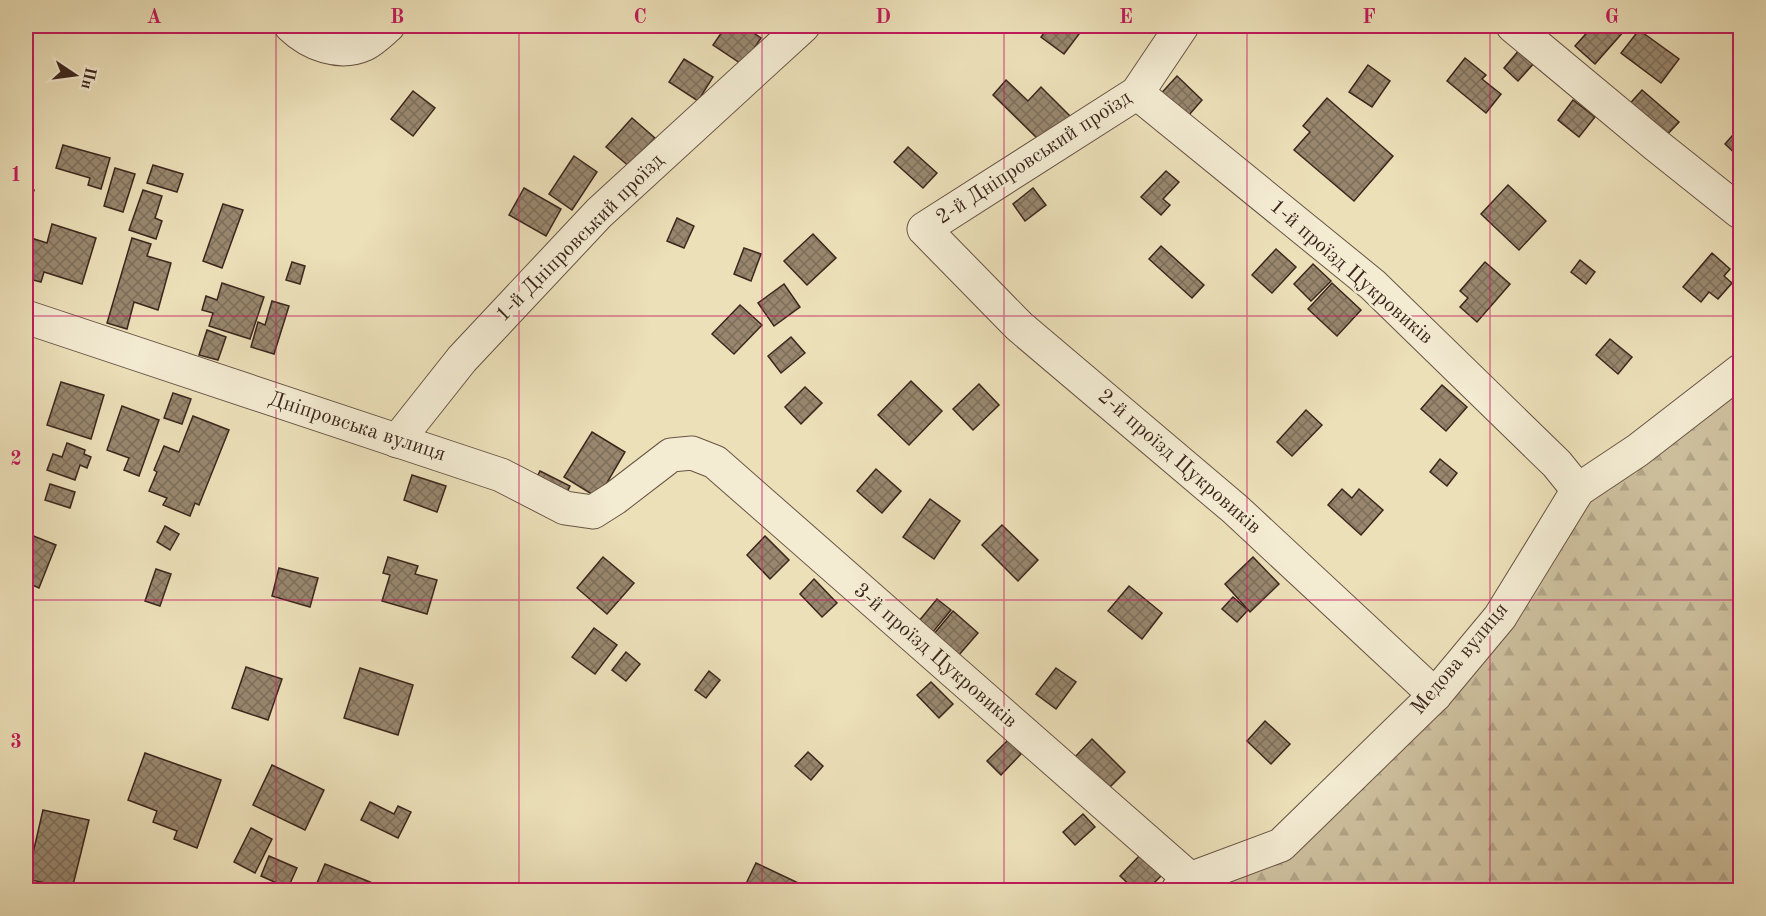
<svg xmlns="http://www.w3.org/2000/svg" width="1766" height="916" font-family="'Old Standard TT',serif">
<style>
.forest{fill:url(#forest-firs);stroke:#85735e;stroke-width:1.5}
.building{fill:url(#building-cross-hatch);stroke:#3c261d;stroke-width:1.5}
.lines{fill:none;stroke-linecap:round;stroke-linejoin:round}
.street-casing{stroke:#685444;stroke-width:35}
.street{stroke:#f3ebd2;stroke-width:33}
.grid{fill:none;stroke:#c2185b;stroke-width:1.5;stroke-opacity:0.55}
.labels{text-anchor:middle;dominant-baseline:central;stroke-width:5;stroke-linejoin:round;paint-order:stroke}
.street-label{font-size:21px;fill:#3c261d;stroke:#f3ebd2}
.neatline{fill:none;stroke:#c2185b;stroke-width:2}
.grid-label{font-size:20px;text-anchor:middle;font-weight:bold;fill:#c2185b}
</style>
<defs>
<pattern id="forest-firs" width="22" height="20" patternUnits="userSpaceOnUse" patternTransform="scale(1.5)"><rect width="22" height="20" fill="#cec09e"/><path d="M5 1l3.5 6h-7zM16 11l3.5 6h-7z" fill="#b2a588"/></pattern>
<pattern id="building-cross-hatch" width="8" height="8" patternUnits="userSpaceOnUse" patternTransform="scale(1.5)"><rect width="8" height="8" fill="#98876e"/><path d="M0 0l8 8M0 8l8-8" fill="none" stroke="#7d6e5a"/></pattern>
</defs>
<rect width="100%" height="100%" fill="#ece0b9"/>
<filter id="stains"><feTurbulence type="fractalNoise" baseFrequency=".00333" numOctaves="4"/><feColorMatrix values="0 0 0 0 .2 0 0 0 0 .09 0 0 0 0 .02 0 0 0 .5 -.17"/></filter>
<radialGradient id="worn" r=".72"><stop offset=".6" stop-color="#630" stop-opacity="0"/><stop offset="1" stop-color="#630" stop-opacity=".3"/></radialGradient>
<!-- forest -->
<path class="forest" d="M1740 378V890H1196L1285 854 1583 497Z"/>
<!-- building -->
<g class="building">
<path d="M726 26H743L761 38 743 65 713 45Z"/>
<path d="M1049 26H1085L1064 54 1041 37Z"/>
<path d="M1593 26H1618L1624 31 1595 64 1575 46Z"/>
<path d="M1639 30 1679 59 1661 83 1621 53Z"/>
<path d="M1520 49 1535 62 1518 81 1504 68Z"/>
<path d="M1465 58 1486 75 1482 79 1501 94 1486 113 1447 81Z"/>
<path d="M684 59 713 77 698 101 669 82Z"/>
<path d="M1368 65 1390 81 1372 107 1349 92Z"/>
<path d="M1177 76 1202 100 1182 123 1156 99Z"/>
<path d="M1006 80 1028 101 1041 87 1071 117 1044 145 993 95Z"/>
<path d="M1642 90 1679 122 1663 139 1626 108Z"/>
<path d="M413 91 435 108 413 136 391 119Z"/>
<path d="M1327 98 1393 156 1354 201 1294 150 1310 132 1303 126Z"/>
<path d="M1573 100 1595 117 1579 137 1558 120Z"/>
<path d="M632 118 655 138 630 167 606 147Z"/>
<path d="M1740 127V158L1725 144Z"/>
<path d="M63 145 110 158 101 189 88 185 90 178 56 168Z"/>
<path d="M908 147 937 173 923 188 894 162Z"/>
<path d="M574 156 597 172 572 210 549 194Z"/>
<path d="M153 165 183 174 177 192 147 183Z"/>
<path d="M115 168 135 174 123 212 104 206Z"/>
<path d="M1166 171 1179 182 1163 199 1170 205 1161 215 1141 197Z"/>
<path d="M1508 185 1546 221 1519 250 1481 214Z"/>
<path d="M26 188 34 190 26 217Z"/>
<path d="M524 188 561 209 546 236 509 215Z"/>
<path d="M1033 188 1046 205 1025 221 1013 204Z"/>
<path d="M143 190 162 196 155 218 162 221 156 239 129 230Z"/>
<path d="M223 204 243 210 222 268 203 261Z"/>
<path d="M677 218 694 226 684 248 667 241Z"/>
<path d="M52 224 96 238 82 284 44 272 41 282 26 278V244L28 237 47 243Z"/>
<path d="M813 234 836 258 807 285 784 261Z"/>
<path d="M132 238 151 244 147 256 171 263 158 310 134 302 127 329 107 323Z"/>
<path d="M1161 246 1204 285 1192 298 1149 259Z"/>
<path d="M744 248 761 254 751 281 734 274Z"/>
<path d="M1276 249 1296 267 1272 293 1252 275Z"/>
<path d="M1712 253 1730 269 1724 276 1732 283 1718 299 1709 292 1701 302 1683 287Z"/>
<path d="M1580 260 1595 272 1586 284 1571 272Z"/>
<path d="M292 262 305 266 300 284 286 280Z"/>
<path d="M1485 262 1510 284 1477 322 1460 307 1468 298 1460 291Z"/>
<path d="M1313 264 1331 281 1311 301 1294 284Z"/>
<path d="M222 283 264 297 250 339 209 326 213 313 202 310 206 296 217 300Z"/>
<path d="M1332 283 1361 310 1337 336 1308 309Z"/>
<path d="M784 284 800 307 774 326 758 303Z"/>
<path d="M272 301 289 306 274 354 251 347 258 322 265 325Z"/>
<path d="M740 305 762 325 734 354 712 334Z"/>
<path d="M207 330 226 337 218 360 199 355Z"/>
<path d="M791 337 805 353 781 373 768 356Z"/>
<path d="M1610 339 1632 357 1618 374 1596 355Z"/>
<path d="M911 381 942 411 909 445 878 415Z"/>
<path d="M61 382 104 395 91 439 47 425Z"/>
<path d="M979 384 999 405 973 430 953 409Z"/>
<path d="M1442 385 1467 407 1446 431 1421 409Z"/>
<path d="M805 387 822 403 801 424 785 407Z"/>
<path d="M173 393 191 399 182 424 164 418Z"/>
<path d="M122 406 159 420 139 476 124 470 129 458 107 450Z"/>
<path d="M1306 410 1322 425 1292 456 1277 442Z"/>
<path d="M193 416 229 430 199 505 195 503 190 516 163 505 167 498 149 491 157 472 154 470 164 446 179 452Z"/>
<path d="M592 432 625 452 598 498 564 477Z"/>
<path d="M67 443 85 450 84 454 91 457 87 468 80 465 75 480 47 470 53 454 62 457Z"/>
<path d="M1440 459 1457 473 1447 486 1430 472Z"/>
<path d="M876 469 901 491 882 513 857 491Z"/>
<path d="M540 471 570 486 564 499 533 485Z"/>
<path d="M412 475 446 486 437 512 404 500Z"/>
<path d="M50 484 75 492 70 508 45 500Z"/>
<path d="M1342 489 1352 498 1359 489 1383 510 1361 535 1328 505Z"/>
<path d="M930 499 960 521 934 559 903 537Z"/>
<path d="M1002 525 1038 560 1018 581 982 545Z"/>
<path d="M165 526 179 534 170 550 157 542Z"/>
<path d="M26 533 56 545 39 588 26 582Z"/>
<path d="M765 536 789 560 770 579 747 555Z"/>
<path d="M388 557 418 566 415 574 437 580 427 614 382 601 390 575 383 573Z"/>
<path d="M603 557 634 583 607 614 577 588Z"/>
<path d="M1253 557 1279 584 1250 612 1225 584Z"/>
<path d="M279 568 318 578 310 607 272 596Z"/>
<path d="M156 569 171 574 160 606 145 601Z"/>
<path d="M814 579 837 603 822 617 800 594Z"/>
<path d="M1129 586 1162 613 1142 639 1108 611Z"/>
<path d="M1233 597 1248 610 1237 622 1222 609Z"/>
<path d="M937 599 951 610 932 633 919 621Z"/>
<path d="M953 611 978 633 958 656 933 635Z"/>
<path d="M594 628 617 645 595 674 572 657Z"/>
<path d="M626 652 640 664 626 681 612 670Z"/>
<path d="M246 667 282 679 268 720 232 708Z"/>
<path d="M360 668 413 685 398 735 344 718Z"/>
<path d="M1056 668 1076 682 1056 709 1036 694Z"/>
<path d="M709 671 720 680 706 698 695 690Z"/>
<path d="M931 682 953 704 939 718 917 695Z"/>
<path d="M1265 721 1290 744 1271 764 1247 741Z"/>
<path d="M1092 739 1125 772 1108 789 1075 757Z"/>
<path d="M1008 740 1021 754 1001 775 987 761Z"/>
<path d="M808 752 823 766 811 780 795 766Z"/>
<path d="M145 753 221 780 197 848 174 839 177 831 153 822 157 811 128 800Z"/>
<path d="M272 765 324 790 305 830 253 805Z"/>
<path d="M370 802 394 814 398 806 411 812 398 838 361 820Z"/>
<path d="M43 810 89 820 72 889 27 879Z"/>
<path d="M1083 814 1095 827 1075 845 1063 832Z"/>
<path d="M251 828 272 839 255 873 234 862Z"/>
<path d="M1141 854 1162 875 1147 890H1135L1120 876Z"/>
<path d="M269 856 297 868 288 888 261 876Z"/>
<path d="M756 863 813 890H743Z"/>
<path d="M325 864 390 890H314Z"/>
</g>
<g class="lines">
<defs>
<g id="street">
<path d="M291 26C310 44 339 56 365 44 373 40 381 32 388 26"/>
<path d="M1182 26 1137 93 924 229 1019 326 1235 509 1435 695"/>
<path d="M1513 26 1656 145 1740 212"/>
<path d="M1137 93 1373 285 1557 464 1578 490"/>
<path d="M26 317 501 475 565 508 593 512 615 498 671 455 692 453 715 462 1190 879"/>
<path d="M397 441 462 359 599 213 803 26"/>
<path d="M1178 890 1190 879 1281 845 1435 695 1500 617 1578 490 1638 450 1740 371"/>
</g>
</defs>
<!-- street casing -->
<use href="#street" class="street-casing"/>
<!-- street -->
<use href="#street" class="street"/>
</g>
<!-- grid -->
<path class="grid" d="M276 26V890M519 26V890M762 26V890M1004 26V890M1247 26V890M1490 26V890M26 316H1740M26 600H1740"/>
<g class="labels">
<!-- street labels -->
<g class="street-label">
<text transform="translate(1034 158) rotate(-33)">2-й Дніпровський проїзд</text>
<text transform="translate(580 238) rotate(-45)">1-й Дніпровський проїзд</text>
<text transform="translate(1351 272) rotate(41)">1-й проїзд Цукровиків</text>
<text transform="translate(357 427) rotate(18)">Дніпровська вулиця</text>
<text transform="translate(1179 462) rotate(41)">2-й проїзд Цукровиків</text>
<text transform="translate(935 656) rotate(41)">3-й проїзд Цукровиків</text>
<text transform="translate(1460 659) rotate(-50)">Медова вулиця</text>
</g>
</g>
<!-- margin -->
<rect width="1766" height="916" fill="none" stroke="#ece0b9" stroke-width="66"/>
<!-- north arrow -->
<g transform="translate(75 75) rotate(103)" stroke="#f3ebd2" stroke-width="4.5" paint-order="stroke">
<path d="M0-4.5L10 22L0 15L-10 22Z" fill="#3c261d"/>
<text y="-9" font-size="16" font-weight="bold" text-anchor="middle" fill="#3c261d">Пн</text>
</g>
<rect x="33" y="33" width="1700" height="850" class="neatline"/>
<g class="grid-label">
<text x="154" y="23">A</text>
<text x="397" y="23">B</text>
<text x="640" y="23">C</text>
<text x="883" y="23">D</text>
<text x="1126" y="23">E</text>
<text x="1369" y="23">F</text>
<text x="1612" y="23">G</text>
<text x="16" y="181">1</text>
<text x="16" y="465">2</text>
<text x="16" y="748">3</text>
</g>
<rect width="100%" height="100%" filter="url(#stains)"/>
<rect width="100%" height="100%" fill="url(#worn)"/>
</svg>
